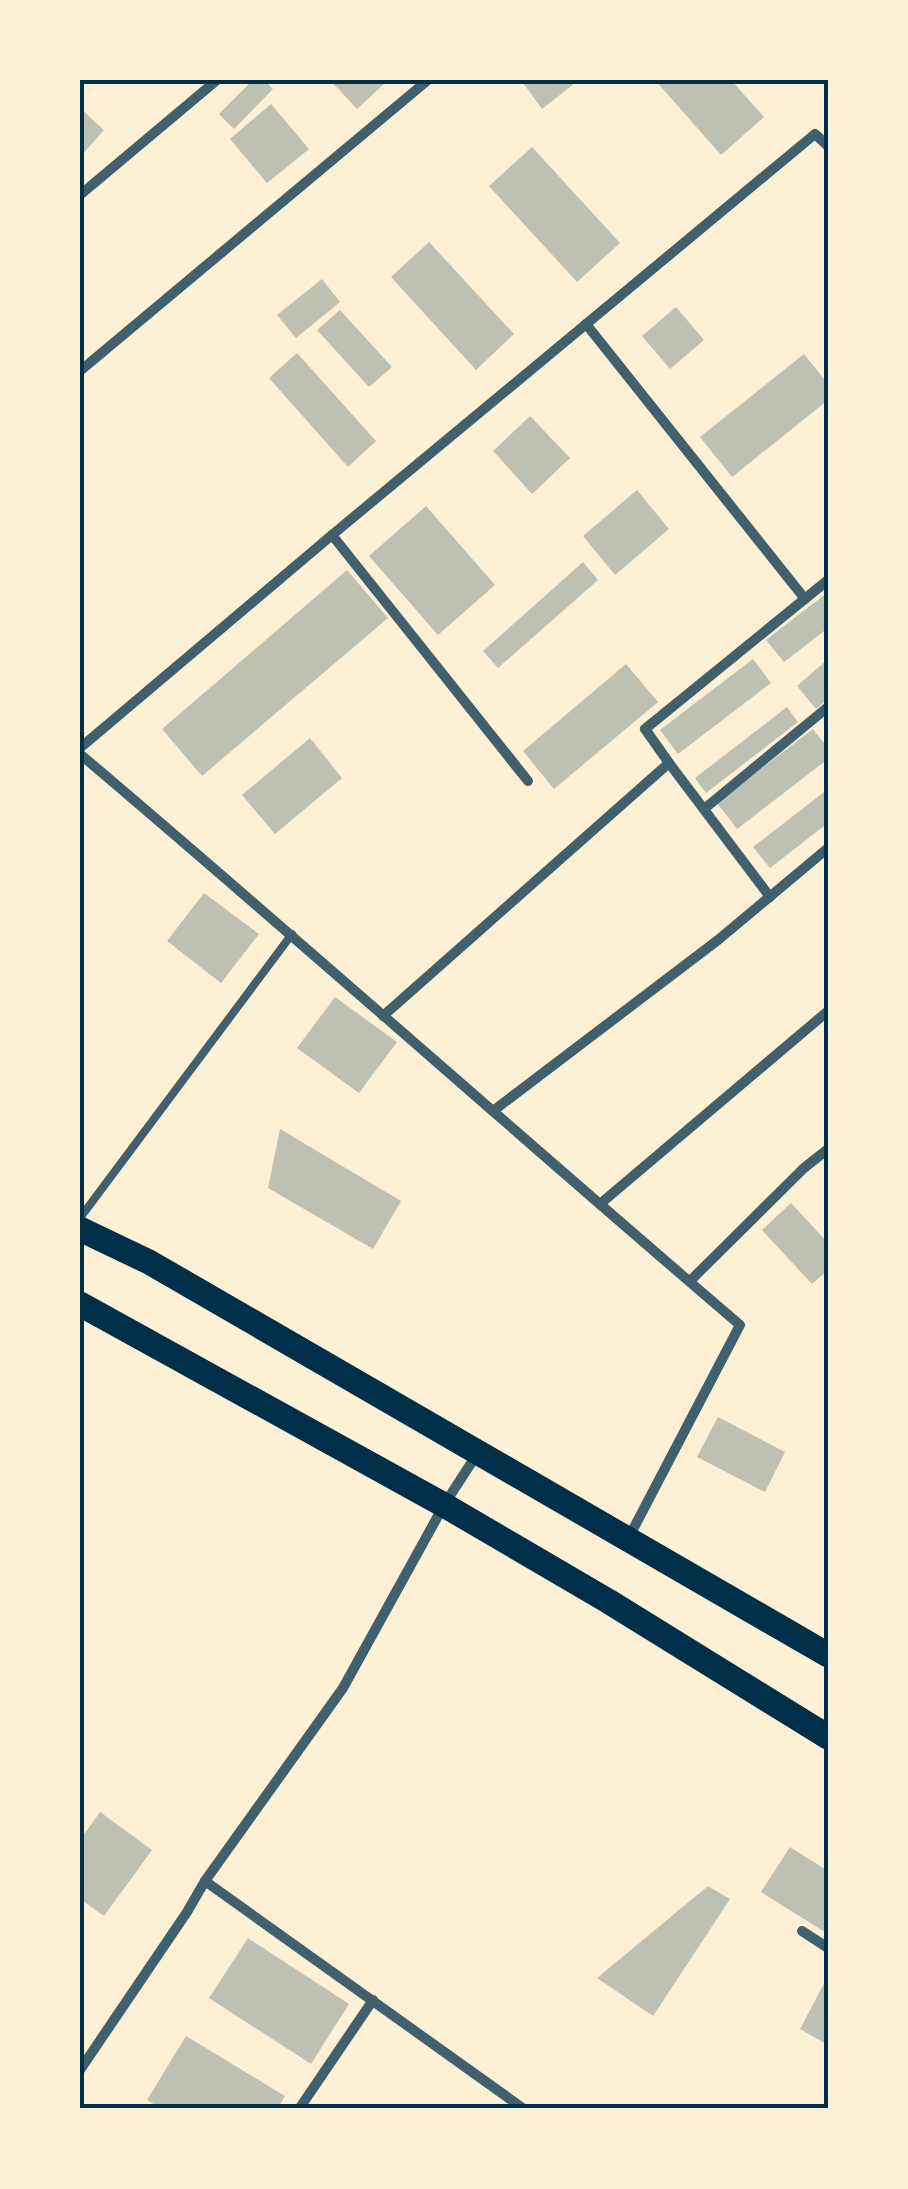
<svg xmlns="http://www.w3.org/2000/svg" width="908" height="2189" font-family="Manrope,sans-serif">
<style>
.building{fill:#bec0b2}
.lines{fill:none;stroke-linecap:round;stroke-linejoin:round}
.service{stroke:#3f606c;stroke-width:8}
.minor{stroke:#3f606c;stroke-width:10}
.primary{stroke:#003049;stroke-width:25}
.neatline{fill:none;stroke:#003049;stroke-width:4}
</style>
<rect width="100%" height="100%" fill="#fdf0d5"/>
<!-- building -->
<g class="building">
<path d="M253 80H264L273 89 234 129 219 114Z"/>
<path d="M330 80H382L385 83 357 109Z"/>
<path d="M521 80H579L542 109Z"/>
<path d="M655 80H731L764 117 721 155Z"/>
<path d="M271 104 309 149 267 183 230 139Z"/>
<path d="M80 108 104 130 80 157Z"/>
<path d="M532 147 620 243 577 282 489 186Z"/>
<path d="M429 242 514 334 476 370 391 277Z"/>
<path d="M322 279 340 302 296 338 277 315Z"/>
<path d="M676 307 704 340 670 369 642 336Z"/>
<path d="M340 310 392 367 369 387 317 330Z"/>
<path d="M297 353 376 441 348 467 269 378Z"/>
<path d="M804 354 828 384V400L732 477 700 437Z"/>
<path d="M530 416 570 458 532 494 493 451Z"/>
<path d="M637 490 669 529 615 575 583 536Z"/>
<path d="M426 506 495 585 438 635 369 556Z"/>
<path d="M583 562 598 580 498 668 483 651Z"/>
<path d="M347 570 388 618 202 776 162 729Z"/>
<path d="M828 592V628L784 662 766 640Z"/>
<path d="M753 659 771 683 678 754 660 730Z"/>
<path d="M828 659V699L816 709 797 686Z"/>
<path d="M626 664 658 702 554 789 523 751Z"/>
<path d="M787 707 798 722 706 793 695 778Z"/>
<path d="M813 729 828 748V759L737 829 717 803Z"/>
<path d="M310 738 342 778 275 834 242 795Z"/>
<path d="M828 789V823L770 868 753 847Z"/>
<path d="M204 893 259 934 221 983 167 941Z"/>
<path d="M335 997 397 1042 359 1093 297 1048Z"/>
<path d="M280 1129 401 1201 373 1249 268 1188Z"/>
<path d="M791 1203 828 1243V1270L812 1284 762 1230Z"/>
<path d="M718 1417 785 1452 765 1492 697 1457Z"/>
<path d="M100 1812 152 1850 104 1916 80 1899V1840Z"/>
<path d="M790 1847 828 1871V1934L761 1892Z"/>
<path d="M708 1886 730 1899 653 2016 597 1978Z"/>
<path d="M248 1938 349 2004 311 2064 209 1998Z"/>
<path d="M828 1976V2045L800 2029Z"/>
<path d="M186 2036 285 2096 277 2109H162L147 2100Z"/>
</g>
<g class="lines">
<!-- service -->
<path class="service" d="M80 1218 292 934"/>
<!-- minor -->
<g class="minor">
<path d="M80 195 217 80"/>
<path d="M586 324 805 599"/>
<path d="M80 371 428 80"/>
<path d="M332 535 528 781"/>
<path d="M80 748 332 535 815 134 828 146"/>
<path d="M80 754C302 942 519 1136 740 1325L628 1539"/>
<path d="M669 763 770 897"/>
<path d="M704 809 828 707"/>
<path d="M383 1016 669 763 645 729 828 580"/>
<path d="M493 1111 718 940 828 848"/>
<path d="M600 1204 828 1011"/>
<path d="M690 1281 804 1168 828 1149"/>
<path d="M205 1881 524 2109"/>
<path d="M802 1931 828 1948"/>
<path d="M80 2070 187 1912 205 1881 343 1688 444 1505 477 1454"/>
<path d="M299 2109 373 2000"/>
</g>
<!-- primary -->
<g class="primary">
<path d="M80 1229 149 1262 828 1655"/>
<path d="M80 1304 444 1505 608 1601 828 1737"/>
</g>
</g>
<!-- border -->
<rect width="908" height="2189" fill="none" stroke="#fdf0d5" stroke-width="165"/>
<rect x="82" y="82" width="744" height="2024" class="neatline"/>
</svg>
